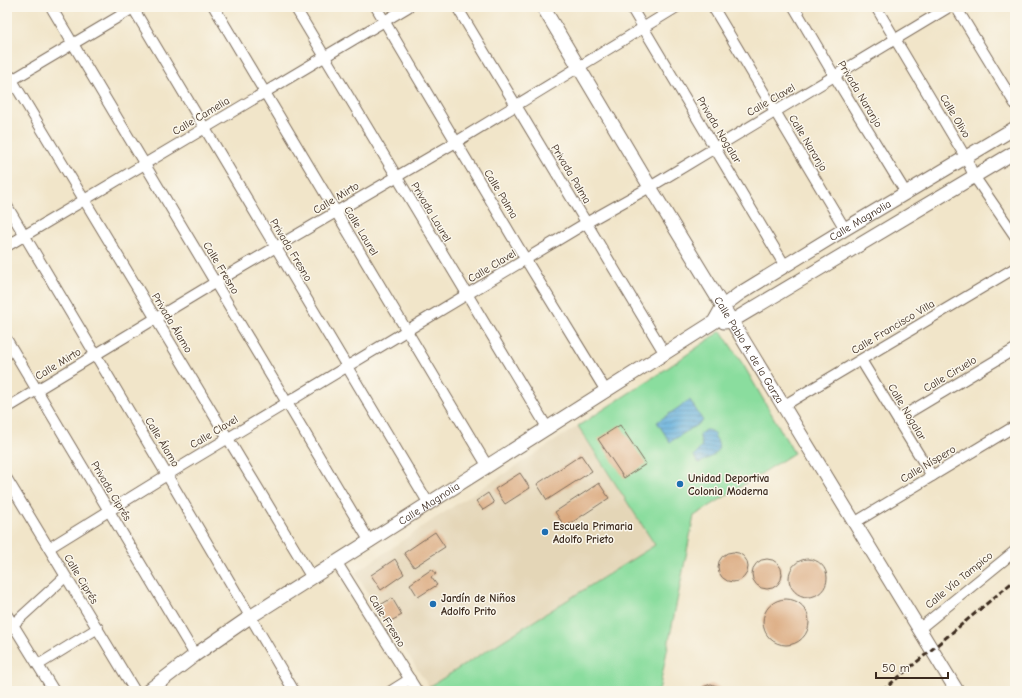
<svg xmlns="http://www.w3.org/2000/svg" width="1022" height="698" font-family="'Comic Neue',sans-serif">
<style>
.built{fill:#e4d6b7}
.green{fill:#8add9e;stroke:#62845e}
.water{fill:url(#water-rules);stroke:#4f6c7d}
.building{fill:#dbaa80}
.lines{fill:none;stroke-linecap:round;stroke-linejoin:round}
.minor-casing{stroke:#7b6b5a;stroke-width:12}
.tertiary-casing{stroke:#7b6b5a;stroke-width:15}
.minor{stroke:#fff;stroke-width:10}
.tertiary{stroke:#fff;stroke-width:13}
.rail{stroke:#3b2a1e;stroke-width:3;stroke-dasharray:6 3;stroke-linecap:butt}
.poi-dot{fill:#1f6fb2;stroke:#fbf7ec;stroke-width:1.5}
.labels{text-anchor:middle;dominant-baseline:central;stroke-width:3;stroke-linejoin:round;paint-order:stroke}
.street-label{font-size:11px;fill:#3b2a1e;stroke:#fbf7ec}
.poi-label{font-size:11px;font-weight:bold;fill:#3b2a1e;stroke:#fbf7ec;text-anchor:start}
</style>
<defs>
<pattern id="water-rules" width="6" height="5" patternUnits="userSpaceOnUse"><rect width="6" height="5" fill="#63afdc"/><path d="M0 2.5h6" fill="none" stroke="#538fb2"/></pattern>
</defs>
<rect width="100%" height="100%" fill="#fbf7ec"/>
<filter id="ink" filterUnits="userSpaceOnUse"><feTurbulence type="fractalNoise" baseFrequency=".025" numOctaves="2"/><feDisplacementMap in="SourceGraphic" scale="8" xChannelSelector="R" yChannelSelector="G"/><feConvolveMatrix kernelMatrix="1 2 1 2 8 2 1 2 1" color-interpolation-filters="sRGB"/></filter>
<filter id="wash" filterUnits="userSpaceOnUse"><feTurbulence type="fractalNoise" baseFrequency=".012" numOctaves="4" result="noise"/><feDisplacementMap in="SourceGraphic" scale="16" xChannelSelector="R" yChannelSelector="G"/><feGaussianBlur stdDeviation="0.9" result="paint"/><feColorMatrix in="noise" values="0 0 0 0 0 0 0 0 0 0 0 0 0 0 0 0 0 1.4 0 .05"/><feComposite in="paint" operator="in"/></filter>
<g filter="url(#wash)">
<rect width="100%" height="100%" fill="#f1e5c9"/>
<!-- built -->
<path class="built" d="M578 426 655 545 429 687 355 573 434 519Z"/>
<!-- green -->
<path class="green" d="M721 331 744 366 794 453 694 516 659 691H431L429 687 655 545 578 426 666 369Z"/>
<!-- water -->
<g class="water">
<path d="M690 400 703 421 670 442 657 422Z"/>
<path d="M705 430C711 430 713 432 715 437 725 452 712 456 700 463L697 462 694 456 702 446 700 438V434Z"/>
</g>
<g id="blocks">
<!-- building -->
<g class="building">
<path d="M620 425 646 464 624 478 598 439Z"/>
<path d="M581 455 592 471 547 500 537 484Z"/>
<path d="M520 473 530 488 505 504 495 489Z"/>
<path d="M599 483 609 498 565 527 555 512Z"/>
<path d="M488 493 494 503 483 510 476 501Z"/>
<path d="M435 532 445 547 414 567 404 553Z"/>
<circle cx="733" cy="567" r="15"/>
<path d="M395 559 404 574 381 590 371 575Z"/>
<circle cx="767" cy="574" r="15"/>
<circle cx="808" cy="578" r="19"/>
<path d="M432 569 436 574 431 577 437 585 418 597 410 584Z"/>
<path d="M392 598 402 615 387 623 377 607Z"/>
<circle cx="786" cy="622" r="23"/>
<path d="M711 684 719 687 723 691H699L703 687Z"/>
</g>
</g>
</g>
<g filter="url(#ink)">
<use href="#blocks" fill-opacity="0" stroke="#7b6b5a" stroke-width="1"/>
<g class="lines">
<defs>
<g id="minor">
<path d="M51 7 370 542"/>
<path d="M214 7 488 467"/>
<path d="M295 7 548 429"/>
<path d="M376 7 526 260 606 391"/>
<path d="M457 7 665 354"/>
<path d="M631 7 785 266"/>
<path d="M713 7 845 229"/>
<path d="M794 7 835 77 906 193"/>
<path d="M876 7 966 158 974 176 1015 236"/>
<path d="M956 7 1015 104"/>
<path d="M133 8 429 504"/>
<path d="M12 80 312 578"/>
<path d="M7 83 135 7"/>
<path d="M7 206 167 475 294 691"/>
<path d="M7 246 408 7"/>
<path d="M7 340 195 655"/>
<path d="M861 360 932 476"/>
<path d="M783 406 1015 268"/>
<path d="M7 408 216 282 456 142 677 7"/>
<path d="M898 419 1015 349"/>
<path d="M7 479 135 691"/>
<path d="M854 523 1015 426"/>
<path d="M49 548 167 475 406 331 586 223 650 187 949 7"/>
<path d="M337 563 417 691"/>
<path d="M7 615 54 691"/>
<path d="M919 629 1015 551"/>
<path d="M7 630 65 577"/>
<path d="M38 665 98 628"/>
<path d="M391 691 410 679"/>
</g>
<g id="tertiary">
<path id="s1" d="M543 7 650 187 957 691"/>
<path d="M724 322 732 321 1015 152"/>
<path id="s2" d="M148 691 195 655 250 617 714 322 723 306 739 294 845 229 1015 128"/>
</g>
</defs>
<!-- minor casing -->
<use href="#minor" class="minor-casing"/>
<!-- tertiary casing -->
<use href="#tertiary" class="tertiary-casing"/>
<!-- minor -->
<use href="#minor" class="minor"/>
<!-- tertiary -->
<use href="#tertiary" class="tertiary"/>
<!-- rail -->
<path class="rail" d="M882 691 1015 580"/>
</g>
</g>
<!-- markers -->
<g class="poi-dot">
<circle cx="680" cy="484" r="4"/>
<circle cx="545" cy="532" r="4"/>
<circle cx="433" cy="604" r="4"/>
</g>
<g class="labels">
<!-- street labels -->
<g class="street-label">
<text transform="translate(860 94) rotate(59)">Privada Naranjo</text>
<text transform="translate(771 100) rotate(-30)">Calle Clavel</text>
<text transform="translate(201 116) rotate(-31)">Calle Camelia</text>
<text transform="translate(955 116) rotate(59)">Calle Olivo</text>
<text transform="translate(719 130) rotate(59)">Privada Nogalar</text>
<text transform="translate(808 143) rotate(59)">Calle Naranjo</text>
<text transform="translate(571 174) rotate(59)">Privada Palma</text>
<text transform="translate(501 194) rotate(59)">Calle Palma</text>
<text transform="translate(336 198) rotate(-31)">Calle Mirto</text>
<text transform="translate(431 212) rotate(59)">Privada Laurel</text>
<text stroke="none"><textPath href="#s2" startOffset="856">Calle Magnolia</textPath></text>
<text transform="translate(361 231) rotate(59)">Calle Laurel</text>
<text transform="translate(291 250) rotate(59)">Privada Fresno</text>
<text transform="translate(492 266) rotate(-31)">Calle Clavel</text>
<text transform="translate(221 268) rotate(59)">Calle Fresno</text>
<text transform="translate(172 323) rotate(59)">Privada Álamo</text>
<text transform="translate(893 327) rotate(-31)">Calle Francisco Villa</text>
<text stroke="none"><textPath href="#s1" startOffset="400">Calle Pablo A. de la Garza</textPath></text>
<text transform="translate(58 364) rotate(-31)">Calle Mirto</text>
<text transform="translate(950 374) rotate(-31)">Calle Ciruelo</text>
<text transform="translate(907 412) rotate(59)">Calle Nogalar</text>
<text transform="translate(214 432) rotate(-31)">Calle Clavel</text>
<text transform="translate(162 442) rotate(59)">Calle Álamo</text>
<text transform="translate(928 464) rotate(-31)">Calle Níspero</text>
<text transform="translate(111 491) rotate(59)">Privada Ciprés</text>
<text stroke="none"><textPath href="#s2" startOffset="338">Calle Magnolia</textPath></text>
<text transform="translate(81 579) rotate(59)">Calle Ciprés</text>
<text transform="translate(959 580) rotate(-39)">Calle Vía Tampico</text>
<text transform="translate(387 621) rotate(58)">Calle Fresno</text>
</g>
<!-- poi labels -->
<g class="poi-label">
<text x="688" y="478">Unidad Deportiva<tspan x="688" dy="13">Colonia Moderna</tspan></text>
<text x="553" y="526">Escuela Primaria<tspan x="553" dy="13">Adolfo Prieto</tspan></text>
<text x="441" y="598">Jardín de Niños<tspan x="441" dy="13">Adolfo Prito</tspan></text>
</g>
</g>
<!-- margin -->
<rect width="1022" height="698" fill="none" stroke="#fbf7ec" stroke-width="24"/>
<!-- scale -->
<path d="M876 672v6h72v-6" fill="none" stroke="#3b2a1e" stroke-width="2"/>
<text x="882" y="672" font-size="12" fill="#3b2a1e" stroke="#fbf7ec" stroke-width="3" paint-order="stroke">50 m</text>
</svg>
